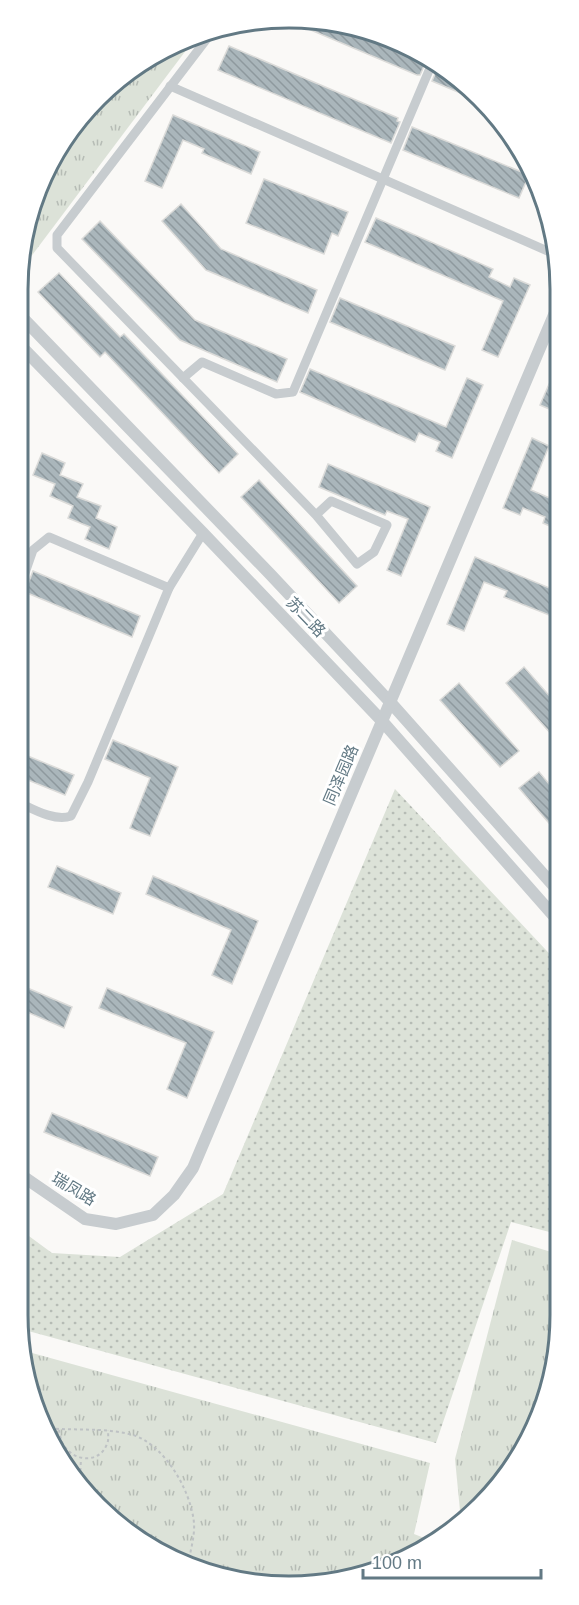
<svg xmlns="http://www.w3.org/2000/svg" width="579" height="1605" font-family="Arial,'Noto Sans SC',sans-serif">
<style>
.grass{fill:url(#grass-dots)}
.park{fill:url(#park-tufts)}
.building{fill:url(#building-back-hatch);stroke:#dbdbd9;stroke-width:1.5}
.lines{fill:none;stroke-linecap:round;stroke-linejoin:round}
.path{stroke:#bec2c4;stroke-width:2;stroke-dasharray:3 3;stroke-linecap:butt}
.minor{stroke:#c7cccf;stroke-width:9}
.tertiary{stroke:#c7cccf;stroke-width:12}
.labels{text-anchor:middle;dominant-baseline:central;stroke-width:6;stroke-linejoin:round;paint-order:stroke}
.street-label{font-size:16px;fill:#627984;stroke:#fff}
.rim{fill:none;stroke:#627984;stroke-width:3}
</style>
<defs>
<pattern id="grass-dots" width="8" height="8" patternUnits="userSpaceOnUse" patternTransform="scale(1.5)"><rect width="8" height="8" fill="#dce2d8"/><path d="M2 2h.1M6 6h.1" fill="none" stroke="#b6bcb5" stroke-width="1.8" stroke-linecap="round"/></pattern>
<pattern id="park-tufts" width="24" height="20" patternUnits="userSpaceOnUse" patternTransform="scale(1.5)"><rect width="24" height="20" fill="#dce2d8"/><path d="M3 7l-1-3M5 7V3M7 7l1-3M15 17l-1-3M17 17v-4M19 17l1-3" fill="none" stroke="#b6bcb5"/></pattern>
<pattern id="building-back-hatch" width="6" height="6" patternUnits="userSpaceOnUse" patternTransform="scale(1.5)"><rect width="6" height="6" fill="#aab6bb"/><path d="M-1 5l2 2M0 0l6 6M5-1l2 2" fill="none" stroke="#8e999e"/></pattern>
</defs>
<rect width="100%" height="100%" fill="#faf9f7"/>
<!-- grass -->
<path class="grass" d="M395 789 560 965 561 1235 511 1222 436 1443 21 1329 18 1315V1228L52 1253 120 1257 223 1194Z"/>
<!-- park -->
<g class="park">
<path d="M193 41 21 270 27 220 74 124 153 55Z"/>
<path d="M512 1240 561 1255V1316L552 1385 515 1467 461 1521 455 1459Z"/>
<path d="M25 1351 430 1463 414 1534 437 1543 359 1578 254 1585 169 1559 86 1495 39 1419Z"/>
</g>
<!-- building -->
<g class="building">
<path d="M299 23 359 27 428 57 420 75H417L299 25Z"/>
<path d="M229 46 398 118 397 121 400 122 391 143 218 70Z"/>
<path d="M439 65 478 98 477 100 432 81Z"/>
<path d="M173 115 260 152 251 174 202 153 204 149 183 140 162 188 145 181Z"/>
<path d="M412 127 529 175 519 198 403 150Z"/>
<path d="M264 179 348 212 338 236 332 233 324 254 246 223Z"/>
<path d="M181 204 221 249 317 290 308 313 206 270 162 221Z"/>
<path d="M376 218 493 269 489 277 510 287 514 278 530 285 498 357 482 350 503 301 365 242Z"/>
<path d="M100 221 195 320 287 359 277 382 180 340 82 239Z"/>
<path d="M59 273 120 337 124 334 238 454 219 473 105 352 100 357 38 292Z"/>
<path d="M340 298 455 346 445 370 330 322Z"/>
<path d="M559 361V413L540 405Z"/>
<path d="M310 369 446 427 467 378 483 385 452 458 436 451 440 442 419 433 415 442 300 392Z"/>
<path d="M532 438 549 446 531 490 559 502V530L543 523 545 517 523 508 520 515 503 508Z"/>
<path d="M42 453 65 463 60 475 83 484 77 497 101 506 96 518 117 527 109 549 85 539 90 527 68 518 73 506 50 496 55 484 33 475Z"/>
<path d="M328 464 430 507 401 576 387 570 408 519 387 511 385 515 319 487Z"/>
<path d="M259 480 357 586 339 603 241 497Z"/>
<path d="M475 557 559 592V619L504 597 507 591 484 582 464 631 447 624Z"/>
<path d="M33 571 140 616 132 637 25 592Z"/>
<path d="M524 667 560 708V744L506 683Z"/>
<path d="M459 683 519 751 500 767 440 700Z"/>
<path d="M113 740 178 767 150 836 130 828 150 778 105 759Z"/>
<path d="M18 752 74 775 65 795 18 776Z"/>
<path d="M539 772 560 797V836L519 788Z"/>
<path d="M57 866 121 893 113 914 48 887Z"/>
<path d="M153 876 258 921 232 984 212 975 231 930 146 894Z"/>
<path d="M18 984 72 1007 64 1028 18 1008Z"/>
<path d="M107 988 214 1032 187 1098 167 1089 186 1043 99 1008Z"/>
<path d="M52 1113 158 1157 150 1176 44 1132Z"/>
</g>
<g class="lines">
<!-- path -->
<g class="path">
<path d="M44 1428C74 1431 104 1427 133 1435 165 1445 191 1491 194 1523 195 1536 190 1552 188 1565"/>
<path d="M59 1430C60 1435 61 1443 65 1447 76 1462 100 1463 107 1444 109 1440 108 1435 108 1430"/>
<path d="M80 1477 81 1459"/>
<path d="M75 1478H83C88 1483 89 1488 85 1494"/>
<path d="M87 1492 97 1503"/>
<path d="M125 1525C132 1525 136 1528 138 1535"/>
</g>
<!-- minor -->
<g class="minor">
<path d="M209 36 57 235V248L316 515 357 564 374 552 387 525 331 501 316 515"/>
<path d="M170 86 559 256"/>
<path d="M183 378 202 362 276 394 293 392 433 61"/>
<path d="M18 593 33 550 49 537 169 588"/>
<path d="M18 802C33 809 55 822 71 816L88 782 169 588 203 533"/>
</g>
<!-- tertiary -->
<g class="tertiary">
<path d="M18 313 270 574 391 703 560 893"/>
<path d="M18 343 203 533 382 721 560 923"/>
<path d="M18 1173 85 1219 116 1224 153 1215 174 1195 193 1168 559 303"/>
</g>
</g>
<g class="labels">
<!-- street labels -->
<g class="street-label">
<text transform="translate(306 617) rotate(46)">苏二路</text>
<text transform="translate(341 775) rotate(-67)">同泽园路</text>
<text transform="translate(74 1189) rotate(31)">瑞凤路</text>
</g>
</g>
<!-- crop -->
<path d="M0 0H579V1605H0ZM289 28H289A261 261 0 0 1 550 289V1315A261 261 0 0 1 289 1576H289A261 261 0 0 1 28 1315V289A261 261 0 0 1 289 28Z" fill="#fff" fill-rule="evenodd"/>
<path class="rim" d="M289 28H289A261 261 0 0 1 550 289V1315A261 261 0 0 1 289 1576H289A261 261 0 0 1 28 1315V289A261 261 0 0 1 289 28Z"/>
<!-- scale -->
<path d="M363 1569v9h178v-9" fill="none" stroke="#627984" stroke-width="3"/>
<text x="372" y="1569" font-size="18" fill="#627984" stroke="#ffffff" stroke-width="4.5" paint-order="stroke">100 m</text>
</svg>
